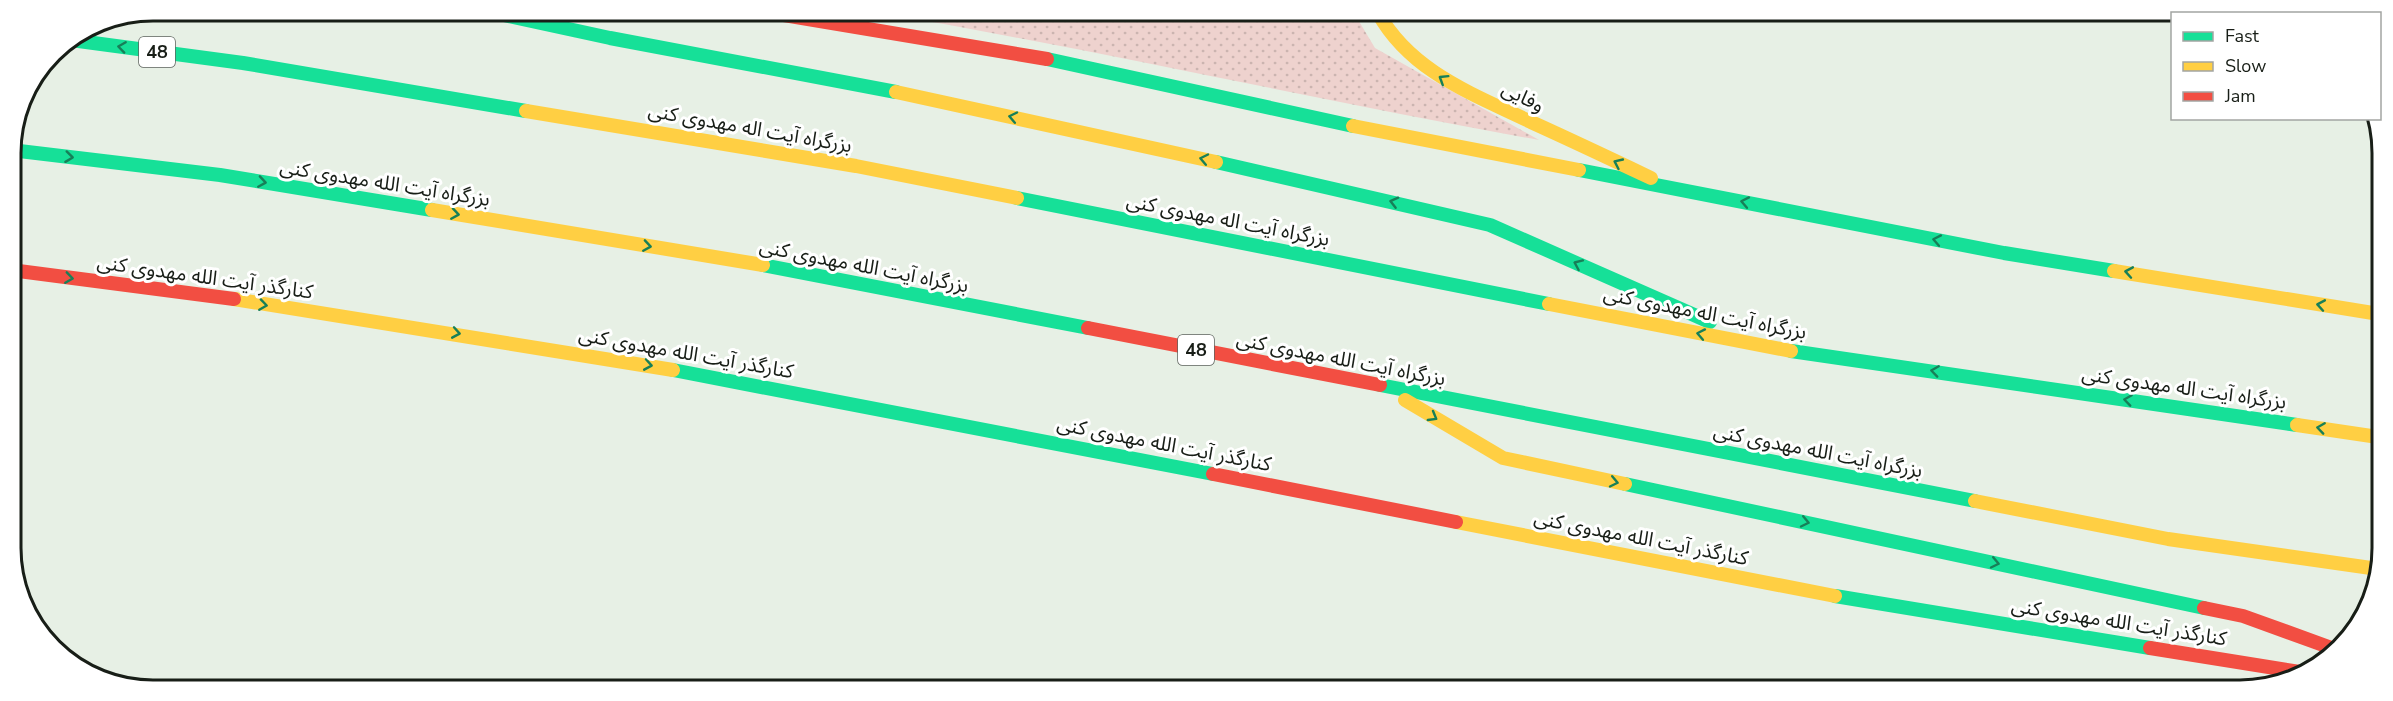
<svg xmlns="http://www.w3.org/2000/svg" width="2393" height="701" font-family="'Nunito Sans','Noto Sans Arabic',sans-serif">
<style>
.garden{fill:url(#garden-dots)}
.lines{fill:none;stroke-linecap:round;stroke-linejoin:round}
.fast{stroke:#16e098;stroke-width:14}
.slow{stroke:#ffcf43;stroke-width:14}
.jam{stroke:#f24e42;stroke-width:14}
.oneway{stroke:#177f58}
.labels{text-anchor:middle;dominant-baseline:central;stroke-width:6;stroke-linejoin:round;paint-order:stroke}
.shield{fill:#fff;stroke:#5d625d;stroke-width:1.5}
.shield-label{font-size:18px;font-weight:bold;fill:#181e17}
.street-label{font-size:20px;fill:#181e17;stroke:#fff}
.rim{fill:none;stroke:#181e17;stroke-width:3}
</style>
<defs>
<pattern id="garden-dots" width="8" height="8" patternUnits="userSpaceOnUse" patternTransform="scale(1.5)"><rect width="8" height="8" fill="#eed2ce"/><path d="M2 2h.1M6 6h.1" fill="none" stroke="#cbb4b0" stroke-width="1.8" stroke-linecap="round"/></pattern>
</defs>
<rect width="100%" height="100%" fill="#e7f0e5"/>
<!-- garden -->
<path class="garden" d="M875 12 1354 13 1375 48 1539 140C1317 100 1098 50 875 12Z"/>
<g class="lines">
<!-- fast -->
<g class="fast">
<path d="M486 11 610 38 896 92"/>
<path d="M71 40 243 63 526 111"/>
<path d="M1047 59 1353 126"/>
<path d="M11 150 220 175 432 210"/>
<path d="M1216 162 1490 225 1710 322"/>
<path d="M1579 170 2004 253 2114 271"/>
<path d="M1017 198 1549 304"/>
<path d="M763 265 1088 328"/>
<path d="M1791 351 2297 425"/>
<path d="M673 370 1213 474"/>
<path d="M1380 385 1975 501"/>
<path d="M1625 484 2204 608"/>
<path d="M1835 596 2150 648"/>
</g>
<!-- slow -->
<g class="slow">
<path d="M1378 13C1411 72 1473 94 1531 122 1571 140 1611 159 1651 178"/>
<path d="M896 92 1216 162"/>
<path d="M526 111 856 166 1017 198"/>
<path d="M1353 126 1579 170"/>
<path d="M432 210 763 265"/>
<path d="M2114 271 2379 314"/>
<path d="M234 299 673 370"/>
<path d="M1549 304 1791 351"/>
<path d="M1405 400 1503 458 1625 484"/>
<path d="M2297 425 2378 437"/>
<path d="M1975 501 2168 539 2378 569"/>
<path d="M1456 522 1835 596"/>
</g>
<!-- jam -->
<g class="jam">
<path d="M766 12 1047 59"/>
<path d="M11 270 234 299"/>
<path d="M1088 328 1380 385"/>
<path d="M1213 474 1456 522"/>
<path d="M2204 608 2243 616 2337 650"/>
<path d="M2150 648 2306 673"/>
</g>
</g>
<!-- one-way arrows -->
<defs><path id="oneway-chevron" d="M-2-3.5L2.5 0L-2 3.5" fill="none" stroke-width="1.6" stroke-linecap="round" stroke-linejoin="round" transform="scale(1.5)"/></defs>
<g class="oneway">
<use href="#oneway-chevron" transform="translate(122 47) rotate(-172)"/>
<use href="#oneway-chevron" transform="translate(1443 79) rotate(-148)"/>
<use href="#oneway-chevron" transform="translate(1013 117) rotate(-168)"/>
<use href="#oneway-chevron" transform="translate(69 157) rotate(7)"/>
<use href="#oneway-chevron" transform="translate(1204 159) rotate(-168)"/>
<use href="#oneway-chevron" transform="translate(1618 163) rotate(-155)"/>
<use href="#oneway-chevron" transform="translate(262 182) rotate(9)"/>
<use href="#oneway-chevron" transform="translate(1394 202) rotate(-166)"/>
<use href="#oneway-chevron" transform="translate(1745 202) rotate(-169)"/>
<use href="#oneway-chevron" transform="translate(455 214) rotate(9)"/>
<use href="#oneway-chevron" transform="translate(1937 240) rotate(-169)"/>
<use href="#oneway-chevron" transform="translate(647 246) rotate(9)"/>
<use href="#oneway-chevron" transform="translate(1578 264) rotate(-156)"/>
<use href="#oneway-chevron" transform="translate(2129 272) rotate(-170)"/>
<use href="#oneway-chevron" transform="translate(69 278) rotate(8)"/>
<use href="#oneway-chevron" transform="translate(263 305) rotate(8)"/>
<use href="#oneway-chevron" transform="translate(2321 305) rotate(-170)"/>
<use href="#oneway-chevron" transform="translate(456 333) rotate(10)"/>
<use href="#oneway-chevron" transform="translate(1701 334) rotate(-169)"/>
<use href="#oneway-chevron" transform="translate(648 365) rotate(10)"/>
<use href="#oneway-chevron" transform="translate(1935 371) rotate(-172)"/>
<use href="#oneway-chevron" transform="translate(2128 400) rotate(-172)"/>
<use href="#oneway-chevron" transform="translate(1433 417) rotate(30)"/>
<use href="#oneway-chevron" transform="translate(2321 428) rotate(-172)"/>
<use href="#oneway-chevron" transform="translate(1614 482) rotate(12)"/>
<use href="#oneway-chevron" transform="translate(1805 522) rotate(12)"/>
<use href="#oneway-chevron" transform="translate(1995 563) rotate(12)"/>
</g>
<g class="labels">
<!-- shield labels -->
<g class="shield">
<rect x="139" y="37" width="36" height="30" rx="4.5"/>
<rect x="1178" y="335" width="36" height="30" rx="4.5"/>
</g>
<g class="shield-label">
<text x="157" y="52">48</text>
<text x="1196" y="350">48</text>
</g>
<!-- street labels -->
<g class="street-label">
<text transform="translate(1523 97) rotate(26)">وفایی</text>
<text transform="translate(750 128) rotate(10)">بزرگراه آیت اله مهدوی کنی</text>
<text transform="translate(385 183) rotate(9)">بزرگراه آیت الله مهدوی کنی</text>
<text transform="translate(1228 220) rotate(11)">بزرگراه آیت اله مهدوی کنی</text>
<text transform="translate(864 266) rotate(11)">بزرگراه آیت الله مهدوی کنی</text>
<text transform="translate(205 277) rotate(8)">کنارگذر آیت الله مهدوی کنی</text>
<text transform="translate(1705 313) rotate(11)">بزرگراه آیت اله مهدوی کنی</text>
<text transform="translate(686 353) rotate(10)">کنارگذر آیت الله مهدوی کنی</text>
<text transform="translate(1341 359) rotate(11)">بزرگراه آیت الله مهدوی کنی</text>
<text transform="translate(2184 388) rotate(8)">بزرگراه آیت اله مهدوی کنی</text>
<text transform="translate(1164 444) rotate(11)">کنارگذر آیت الله مهدوی کنی</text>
<text transform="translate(1818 451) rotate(11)">بزرگراه آیت الله مهدوی کنی</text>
<text transform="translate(1641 538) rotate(11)">کنارگذر آیت الله مهدوی کنی</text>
<text transform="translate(2119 622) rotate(9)">کنارگذر آیت الله مهدوی کنی</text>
</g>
</g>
<!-- crop -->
<path d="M0 0H2393V701H0ZM153 21H2240A132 132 0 0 1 2372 153V548A132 132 0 0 1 2240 680H153A132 132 0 0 1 21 548V153A132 132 0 0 1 153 21Z" fill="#fff" fill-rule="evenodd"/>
<path class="rim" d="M153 21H2240A132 132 0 0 1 2372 153V548A132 132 0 0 1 2240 680H153A132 132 0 0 1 21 548V153A132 132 0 0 1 153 21Z"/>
<!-- legend -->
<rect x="2171" y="12" width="210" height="108" fill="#ffffff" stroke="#a3a5a2" stroke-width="1.5"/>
<rect x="2183" y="32" width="30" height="9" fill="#16e098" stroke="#a3a5a2" stroke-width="1.5"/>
<text x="2225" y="42" font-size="18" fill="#181e17">Fast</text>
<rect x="2183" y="62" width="30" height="9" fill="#ffcf43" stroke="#a3a5a2" stroke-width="1.5"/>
<text x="2225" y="72" font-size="18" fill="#181e17">Slow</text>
<rect x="2183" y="92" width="30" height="9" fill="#f24e42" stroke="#a3a5a2" stroke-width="1.5"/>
<text x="2225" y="102" font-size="18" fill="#181e17">Jam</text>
</svg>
